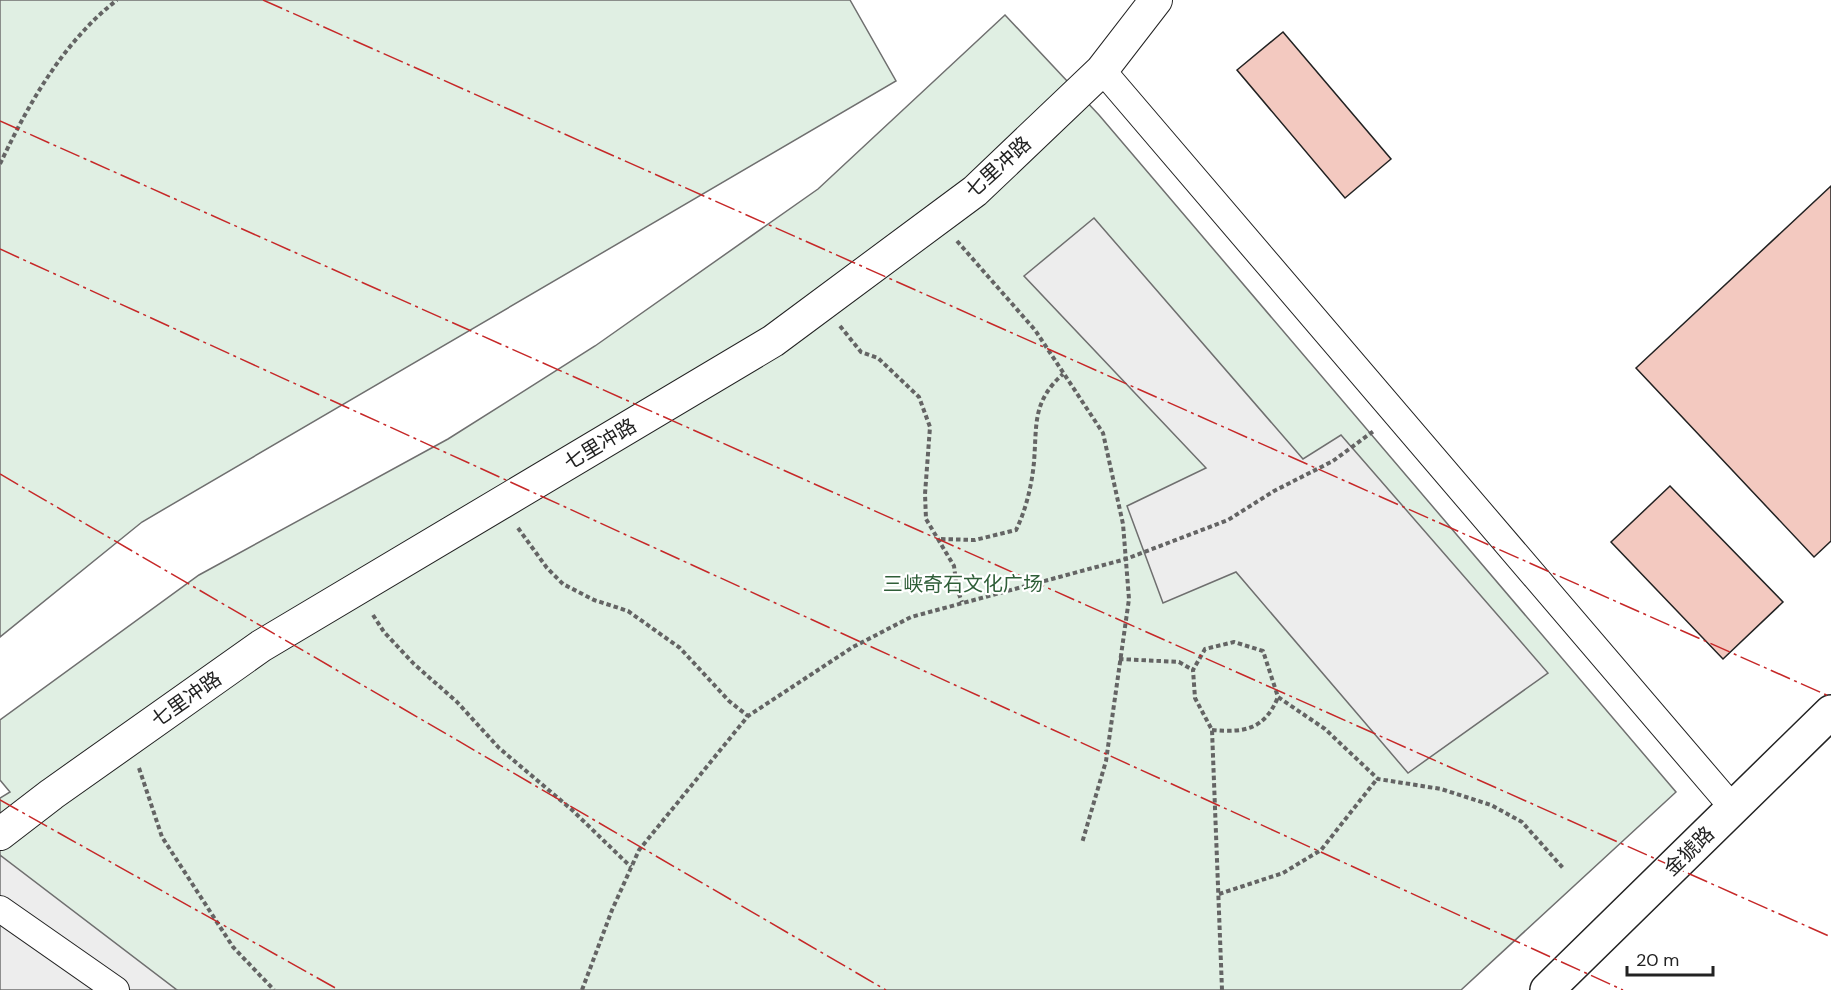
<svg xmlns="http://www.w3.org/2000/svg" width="1831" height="990" font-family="'DM Sans','Noto Sans SC',sans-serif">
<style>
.green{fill:#e0efe3;stroke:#6f6f6f;stroke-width:1.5}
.parking{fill:#ededed;stroke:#6f6f6f;stroke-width:1.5}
.building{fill:#f3c9c0;stroke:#222;stroke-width:1.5}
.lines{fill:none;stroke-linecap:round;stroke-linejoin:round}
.minor-casing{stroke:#222;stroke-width:28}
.tertiary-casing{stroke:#222;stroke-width:34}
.primary-casing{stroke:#222;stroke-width:36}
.path{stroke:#646464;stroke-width:4;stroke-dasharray:4.5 3;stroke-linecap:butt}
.minor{stroke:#fff;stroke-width:26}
.tertiary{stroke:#fff;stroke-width:32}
.primary{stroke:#fff;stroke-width:33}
.power{stroke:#c62828;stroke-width:1.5;stroke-dasharray:21 4.5 3 4.5;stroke-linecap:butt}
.labels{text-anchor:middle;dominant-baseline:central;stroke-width:4.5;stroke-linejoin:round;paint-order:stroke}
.street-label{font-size:20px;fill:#222;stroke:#fff}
.park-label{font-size:20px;fill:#2f5e38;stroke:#fff}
</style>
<rect width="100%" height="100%" fill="#fff"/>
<!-- green -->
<g class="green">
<path d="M0 0H850L896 81 142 522 0 637Z"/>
<path d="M1005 15 1099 115 1676 792 1461 990H0V798L10 792 0 780V720L199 575 448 439 595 346 818 189Z"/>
</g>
<!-- parking -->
<g class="parking">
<path d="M1094 218 1303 459 1341 435 1548 673 1408 773 1236 572 1163 603 1127 506 1206 468 1024 276Z"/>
<path d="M0 855 177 990H0Z"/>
</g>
<!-- building -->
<g class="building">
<path d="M1283 32 1391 159 1345 198 1237 70Z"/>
<path d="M1831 186V541L1814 557 1636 368Z"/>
<path d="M1670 486 1783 602 1723 659 1611 542Z"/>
</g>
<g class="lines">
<defs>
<g id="minor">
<path d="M1102 70 1733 808"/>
<path d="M0 909 116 990"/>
</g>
<path id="tertiary" d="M0 834 52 794 261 646 773 341 975 191 1102 70 1156 0"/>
<path id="primary" d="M1547 990 1831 712"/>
</defs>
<!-- minor casing -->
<use href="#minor" class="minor-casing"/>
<!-- tertiary casing -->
<use href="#tertiary" class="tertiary-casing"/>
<!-- primary casing -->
<use href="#primary" class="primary-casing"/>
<!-- path -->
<g class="path">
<path d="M0 164C29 103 63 42 117 0"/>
<path d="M957 241 1035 330 1103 433 1123 524 1129 599 1106 761 1082 843"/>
<path d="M840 326 861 352 878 358 919 397 930 427 925 494 926 519 954 566 957 589 962 602"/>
<path d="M518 528 547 568 563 584 594 600 628 611 680 648 729 701 748 716"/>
<path d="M941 539 975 540 1016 530C1026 510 1032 484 1034 462 1037 424 1032 402 1063 374"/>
<path d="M373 615 384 632 414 664 457 702 499 748 571 809 631 867"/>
<path d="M1119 659 1179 662 1193 670"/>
<path d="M1212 730C1245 733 1265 729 1278 697"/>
<path d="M139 768 162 837 233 947 274 990"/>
<path d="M1219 894 1283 873 1321 850 1377 779"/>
<path d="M582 990 612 910 639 850 748 716 853 647 911 617 1126 559 1228 520 1274 491 1333 461 1375 430"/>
<path d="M1222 990 1212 730 1195 698 1193 670 1205 649 1234 642 1263 651 1278 697 1325 729 1378 779 1441 789 1491 805 1522 822 1563 868"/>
</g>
<!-- minor -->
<use href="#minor" class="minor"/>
<!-- tertiary -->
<use href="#tertiary" class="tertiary"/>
<!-- primary -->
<use href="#primary" class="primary"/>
<!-- power -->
<g class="power">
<path d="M263 0 1831 697"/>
<path d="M0 121 1831 937"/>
<path d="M0 249 1623 990"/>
<path d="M0 474 886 990"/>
<path d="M0 800 339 990"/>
</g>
</g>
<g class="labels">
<!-- street labels -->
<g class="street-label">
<text transform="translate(998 167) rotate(-42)">七里冲路</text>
<text transform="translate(600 444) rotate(-31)">七里冲路</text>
<text transform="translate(186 699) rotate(-35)">七里冲路</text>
<text transform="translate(1689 851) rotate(-44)">金猇路</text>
</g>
<!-- park labels -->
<g class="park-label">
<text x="963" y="584">三峡奇石文化广场</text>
</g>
</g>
<!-- scale -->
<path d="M1627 966v9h86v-9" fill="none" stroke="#222222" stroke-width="3"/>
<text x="1636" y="966" font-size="18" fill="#222222" stroke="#ffffff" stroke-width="4.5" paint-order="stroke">20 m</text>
</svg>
